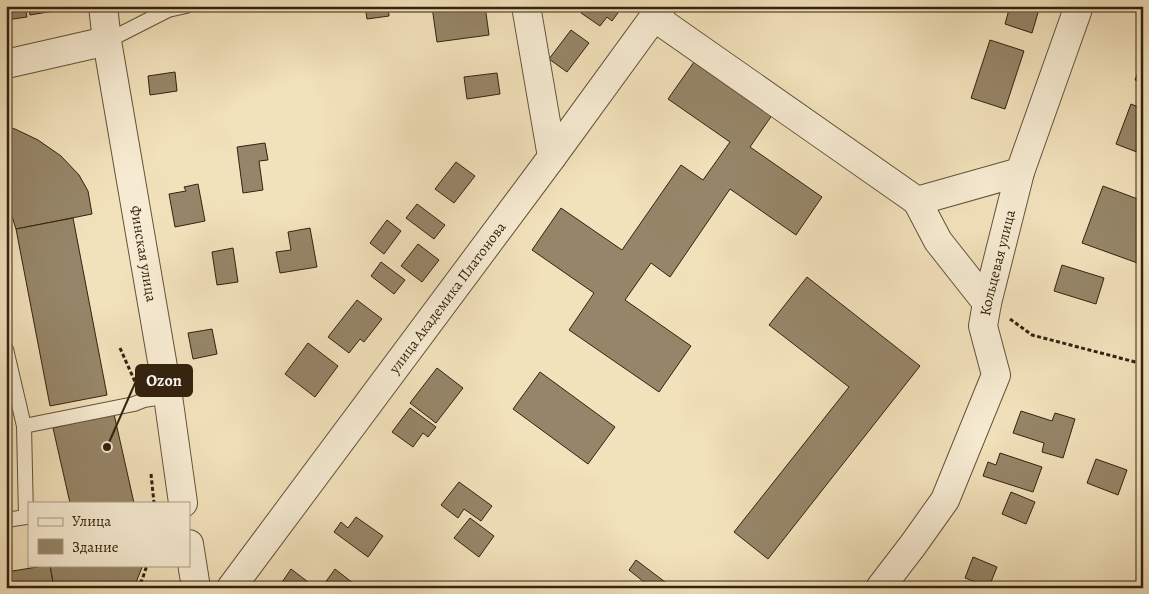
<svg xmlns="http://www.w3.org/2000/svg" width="1149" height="594" font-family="Alegreya,serif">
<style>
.building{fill:#968669;stroke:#33220f}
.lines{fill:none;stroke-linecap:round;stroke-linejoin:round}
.service-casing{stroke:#63523a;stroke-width:16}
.minor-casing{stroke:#63523a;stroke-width:30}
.path{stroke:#33220f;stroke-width:3;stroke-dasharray:4 2.5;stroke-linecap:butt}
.service{stroke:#f7ecd3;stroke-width:14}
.minor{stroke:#f7ecd3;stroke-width:28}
.labels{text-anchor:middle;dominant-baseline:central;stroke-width:4;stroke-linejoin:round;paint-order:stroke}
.street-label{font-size:15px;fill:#33220f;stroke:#f7ecd3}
.leader{fill:none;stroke:#33220f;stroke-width:2}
.callout-dot{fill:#33220f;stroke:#f7ecd3;stroke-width:2}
.callout{fill:#33220f;stroke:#33220f;stroke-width:2}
.callout-label{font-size:16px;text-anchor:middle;font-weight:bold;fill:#fff}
</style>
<rect width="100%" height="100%" fill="#f2e2bc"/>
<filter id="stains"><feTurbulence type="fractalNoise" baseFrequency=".004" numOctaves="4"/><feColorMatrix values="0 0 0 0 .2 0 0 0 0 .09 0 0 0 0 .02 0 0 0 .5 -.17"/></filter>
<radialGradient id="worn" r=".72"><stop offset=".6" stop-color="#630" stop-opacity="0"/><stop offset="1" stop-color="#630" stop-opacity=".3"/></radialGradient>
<!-- building -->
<g class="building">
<path d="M6 6H25L27 17 6 20Z"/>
<path d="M28 6H59L60 10 30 15Z"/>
<path d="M365 6H388L389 16 367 19Z"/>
<path d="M435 6H485L489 35 437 42 432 7Z"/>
<path d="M586 6H623L612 21 607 17 600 26 581 13Z"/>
<path d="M1010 6H1040L1032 33 1005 24Z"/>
<path d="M571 30 589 43 567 72 549 59Z"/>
<path d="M990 40 1024 51 1005 109 971 98Z"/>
<path d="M699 55 777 108 750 147 822 197 796 235 730 189 670 277 651 263 625 300 691 346 659 392 569 330 594 293 532 250 561 208 622 250 681 165 703 180 730 142 668 99Z"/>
<path d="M1143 59V82L1135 80Z"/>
<path d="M175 72 177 91 150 95 148 76Z"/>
<path d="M497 73 500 94 467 99 464 77Z"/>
<path d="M1131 104 1143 109V151L1142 154 1116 144Z"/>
<path d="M6 127 15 129 38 140 61 156 79 175 88 191 92 214 16 229 10 210 6 207Z"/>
<path d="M265 143 268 160 259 161 263 190 243 193 237 147Z"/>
<path d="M456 162 475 176 454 203 435 189Z"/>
<path d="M198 184 205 221 175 227 169 194 186 191 184 187Z"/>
<path d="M1103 186 1143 201V265L1082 243Z"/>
<path d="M417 204 445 225 434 239 406 218Z"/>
<path d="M73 218 107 395 50 406 16 229Z"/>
<path d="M387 220 401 231 384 254 370 243Z"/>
<path d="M310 228 317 267 280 273 276 252 291 250 288 232Z"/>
<path d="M418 244 439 260 422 282 401 266Z"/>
<path d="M233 248 238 282 217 285 212 252Z"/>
<path d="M381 262 405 280 394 294 371 276Z"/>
<path d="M1062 265 1104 278 1096 304 1054 291Z"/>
<path d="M807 277 920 366 768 559 734 532 849 387 769 325Z"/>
<path d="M357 300 382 319 364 342 360 339 349 353 328 337Z"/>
<path d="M212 329 217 354 193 359 188 333Z"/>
<path d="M308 343 338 366 315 397 285 374Z"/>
<path d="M437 368 463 388 436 423 410 403Z"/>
<path d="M540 372 615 427 588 464 513 409Z"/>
<path d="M410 408 436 427 428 437 423 433 413 447 392 432Z"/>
<path d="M1021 411 1052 421 1055 413 1075 419 1063 458 1042 452 1044 443 1013 433Z"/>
<path d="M114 414 134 503H70L53 428Z"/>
<path d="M1000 453 1042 467 1033 492 983 476 988 462 996 465Z"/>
<path d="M1096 459 1127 470 1118 495 1087 483Z"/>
<path d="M459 482 492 506 481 521 464 509 458 518 441 505Z"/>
<path d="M1011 492 1035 502 1026 524 1002 514Z"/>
<path d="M356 517 383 536 368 557 334 532 341 522 348 528Z"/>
<path d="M470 518 494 536 479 557 454 538Z"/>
<path d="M973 557 997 567 989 587 965 578Z"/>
<path d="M636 560 669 585 667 588H639L644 582 629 570Z"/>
<path d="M50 565 54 588H6V572Z"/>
<path d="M50 565H143L137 580 132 588H54Z"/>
<path d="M291 569 316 588H278Z"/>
<path d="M335 569 353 583 350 588H324L322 587Z"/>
</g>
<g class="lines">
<defs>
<g id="service">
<path d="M107 41 168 10 186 6"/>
<path d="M6 349 24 426 26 517 6 520"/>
<path d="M24 426 134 404 144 400 168 396"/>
</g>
<g id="minor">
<path id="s1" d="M103 6 107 41 168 396 183 503"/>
<path d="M526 6 552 157"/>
<path d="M654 17 917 201 1020 172"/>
<path d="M6 64 107 41"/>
<path d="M917 201 938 241 987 303"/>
<path d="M189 544 196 588"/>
<path id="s2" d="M231 588 552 157 662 6"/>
<path id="s3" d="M880 588 913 545 945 500 996 375 983 326 987 303 1020 172 1079 6"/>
</g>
</defs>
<!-- service casing -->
<use href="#service" class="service-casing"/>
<!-- minor casing -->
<use href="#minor" class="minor-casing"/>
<!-- path -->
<g class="path">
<path d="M1010 319 1032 335 1143 364"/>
<path d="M120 348 136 384"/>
<path d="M151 474 154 503"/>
<path d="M136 588 142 580 147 565"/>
</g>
<!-- service -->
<use href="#service" class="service"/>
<!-- minor -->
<use href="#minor" class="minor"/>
</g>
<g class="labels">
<!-- street labels -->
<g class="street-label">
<text stroke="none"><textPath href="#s1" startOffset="251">Финская улица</textPath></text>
<text stroke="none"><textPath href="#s3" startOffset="360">Кольцевая улица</textPath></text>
<text stroke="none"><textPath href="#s2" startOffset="362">улица Академика Платонова</textPath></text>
</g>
</g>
<!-- callouts -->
<path class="leader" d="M107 447L136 381"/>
<circle class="callout-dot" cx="107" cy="447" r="5"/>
<rect class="callout" x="136" y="365" width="56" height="31" rx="5"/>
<g class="callout-label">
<text x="164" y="386">Ozon</text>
</g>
<!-- margin -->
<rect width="1149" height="594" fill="none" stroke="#f2e2bc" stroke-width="25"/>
<rect x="8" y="8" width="1134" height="579" fill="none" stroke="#33220f" stroke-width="2.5"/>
<rect x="12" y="12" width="1124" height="569" fill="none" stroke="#33220f"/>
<!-- legend -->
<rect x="28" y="502" width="162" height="65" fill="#f7ecd3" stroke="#a99b85"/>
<rect x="38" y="518" width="25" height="8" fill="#f7ecd3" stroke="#a99b85"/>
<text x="72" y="526" font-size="15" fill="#33220f">Улица</text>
<rect x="38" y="539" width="25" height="15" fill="#968669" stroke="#a99b85"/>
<text x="72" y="552" font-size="15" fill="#33220f">Здание</text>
<rect width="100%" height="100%" filter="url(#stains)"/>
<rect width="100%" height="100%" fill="url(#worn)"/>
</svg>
